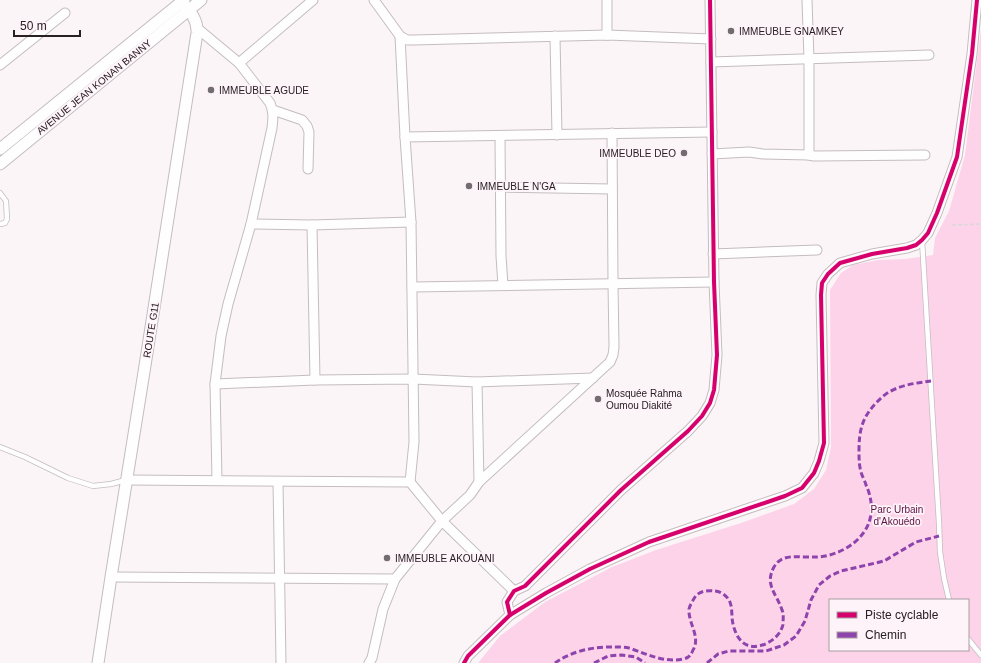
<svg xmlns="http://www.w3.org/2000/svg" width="981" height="663" font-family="Helvetica,sans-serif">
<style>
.green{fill:#fdd3e9;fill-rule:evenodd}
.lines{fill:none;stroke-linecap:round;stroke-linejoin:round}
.service-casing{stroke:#c4bcc0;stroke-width:6}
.minor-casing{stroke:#c4bcc0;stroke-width:11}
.tertiary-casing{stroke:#c4bcc0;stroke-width:13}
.path{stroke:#dbd8d9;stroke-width:1.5;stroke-dasharray:4 2;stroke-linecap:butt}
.service{stroke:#fefefe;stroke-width:4.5}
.minor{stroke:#fefefe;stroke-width:9}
.tertiary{stroke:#fefefe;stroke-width:11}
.quiet{stroke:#8e44ad;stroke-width:3;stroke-dasharray:6 3;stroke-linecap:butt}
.cycleway-casing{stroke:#fdf3f8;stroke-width:6}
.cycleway{stroke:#d6006c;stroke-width:4}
.poi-dot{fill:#726b6f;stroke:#fdf3f8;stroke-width:1.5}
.labels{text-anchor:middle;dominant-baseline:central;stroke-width:3.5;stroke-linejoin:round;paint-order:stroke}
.poi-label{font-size:10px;fill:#292025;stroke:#fdf3f8;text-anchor:start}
.street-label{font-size:10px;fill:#292025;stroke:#fdf3f8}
.park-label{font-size:10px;fill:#5f1243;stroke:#fdf3f8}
</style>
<rect width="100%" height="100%" fill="#fbf5f8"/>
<!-- green -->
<path class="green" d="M981 29V663H478L500 636 545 602 612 567 656 550 741 523 794 504 814 489 826 470 831 447 830 290 841 273 853 265 878 260 905 259 933 255 935 238 949 211 965 155ZM830 600H968V650H830Z"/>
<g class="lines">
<defs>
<g id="service">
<path d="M0 193 6 201 7 219 5 223 0 224"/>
<path d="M922 240 939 523 940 552 944 578 949 600"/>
<path d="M0 447 25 457 68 478 93 486 111 484 126 480"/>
<path d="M968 639 981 655"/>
</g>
<g id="minor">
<path d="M374 0 400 36 407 40H413L607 35 711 39"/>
<path d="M607 0V35"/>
<path d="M807 0 809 59V155"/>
<path d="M197 28 239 63 270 103C274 113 273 118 272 128L251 224 228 304 221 336 215 384 217 480"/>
<path d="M400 36 405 137 411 222 414 442 410 482"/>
<path d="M555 36 557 135"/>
<path d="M711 62 929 55"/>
<path d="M239 63 313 0"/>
<path d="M0 65 65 13"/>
<path d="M273 110 302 120 307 126 309 132 308 169"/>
<path d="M500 136 501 256 503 285"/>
<path d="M405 137 712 132"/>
<path d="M712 154 749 152 763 154 809 155 814 156 925 155"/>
<path d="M501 187 612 189"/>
<path d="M251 224 312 225 411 222"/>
<path d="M312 225 315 380"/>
<path d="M713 254 817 250"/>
<path d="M412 287 714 282"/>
<path d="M477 382 479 482"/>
<path d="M215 384 315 380 413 379 477 382 593 378"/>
<path d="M127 480 410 482 442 521 514 591"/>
<path d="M278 482 281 663"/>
<path d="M111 577 395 579"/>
<path d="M510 615 507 602 514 591 525 586 621 490 688 431 702 416 710 403 714 390 717 355 714 282 710 0"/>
<path d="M369 663 372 658 383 609 395 579 442 521 470 495 479 482 610 362 613 355 614 347 613 283 612 133"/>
<path d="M464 663 468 656 510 615 546 593 590 569 649 542 785 496 802 488 814 473 819 461 824 443 821 295 822 283 828 274 840 263 872 254 907 248 916 245 922 240 928 233 937 213 957 157 972 54 977 0"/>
</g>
<g id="tertiary">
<path d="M0 149 184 0"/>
<path d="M0 164 201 0"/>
<path d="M98 663 111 577 144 372 197 33C198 20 190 11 182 2"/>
</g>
</defs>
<!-- service casing -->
<use href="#service" class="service-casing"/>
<!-- minor casing -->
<use href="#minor" class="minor-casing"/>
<!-- tertiary casing -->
<use href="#tertiary" class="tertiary-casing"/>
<!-- path -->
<path class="path" d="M952 225 981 224"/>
<!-- service -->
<use href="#service" class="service"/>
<!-- minor -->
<use href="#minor" class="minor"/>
<!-- tertiary -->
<use href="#tertiary" class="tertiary"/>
<!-- quiet -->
<g class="quiet">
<path d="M555 663C571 651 596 646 615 647 620 647 625 647 629 648 647 654 664 663 683 659 689 658 691 655 693 650 701 637 688 623 689 609 690 605 693 600 695 597 699 591 708 590 714 591 720 591 726 595 729 600 733 607 731 616 733 624 736 637 743 649 759 646 768 644 777 638 781 630 782 628 783 626 783 624 783 619 784 614 782 610 777 594 764 585 774 567 782 552 801 558 815 557 833 557 854 547 864 532 874 518 873 500 866 485 865 481 862 476 861 472 859 465 859 458 859 451 859 430 862 418 876 403 881 398 886 393 893 390 905 384 918 383 931 381"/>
<path d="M594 663 608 656 621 655 636 657 645 663"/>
<path d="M707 663 718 654 729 651H766L784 645 796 636 805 621 811 600 819 585 830 576 841 571 884 561 916 542 939 536"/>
</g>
<defs>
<g id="cycleway">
<path d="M510 615 507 602 514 591 525 586 621 490 688 431 702 416 710 403 714 390 717 355 714 282 710 0"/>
<path d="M464 663 468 656 510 615 546 593 590 569 649 542 785 496 802 488 814 473 819 461 824 443 821 295 822 283 828 274 840 263 872 254 907 248 916 245 922 240 928 233 937 213 957 157 972 54 977 0"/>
</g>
</defs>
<!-- cycleway casing -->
<use href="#cycleway" class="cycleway-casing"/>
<!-- cycleway -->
<use href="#cycleway" class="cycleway"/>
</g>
<!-- markers -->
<g class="poi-dot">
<circle cx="731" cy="31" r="4"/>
<circle cx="211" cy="90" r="4"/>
<circle cx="684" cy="153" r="4"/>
<circle cx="469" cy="186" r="4"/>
<circle cx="598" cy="399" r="4"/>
<circle cx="387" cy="558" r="4"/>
</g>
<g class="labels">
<!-- poi labels -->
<g class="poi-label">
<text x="739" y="31">IMMEUBLE GNAMKEY</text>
<text x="219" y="90">IMMEUBLE AGUDE</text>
<text x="676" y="153" text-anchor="end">IMMEUBLE DEO</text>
<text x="477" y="186">IMMEUBLE N'GA</text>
<text x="606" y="393">Mosquée Rahma<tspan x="606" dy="12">Oumou Diakité</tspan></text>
<text x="395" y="558">IMMEUBLE AKOUANI</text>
</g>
<!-- street labels -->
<g class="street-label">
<text transform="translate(94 87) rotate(-39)">AVENUE JEAN KONAN BANNY</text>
<text transform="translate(151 330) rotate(-81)">ROUTE G11</text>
</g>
<!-- park labels -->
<g class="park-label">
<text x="897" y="509">Parc Urbain<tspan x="897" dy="12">d'Akouédo</tspan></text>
</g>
</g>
<!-- legend -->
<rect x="829" y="599" width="140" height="52" fill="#fdf3f8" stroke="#a89fa4"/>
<rect x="837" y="612" width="20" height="6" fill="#d6006c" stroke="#a89fa4"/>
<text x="865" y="619" font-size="12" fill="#292025">Piste cyclable</text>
<rect x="837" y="632" width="20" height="6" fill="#8e44ad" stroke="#a89fa4"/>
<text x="865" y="639" font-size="12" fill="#292025">Chemin</text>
<!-- scale -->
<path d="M14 30v6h66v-6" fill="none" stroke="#292025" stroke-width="2"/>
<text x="20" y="30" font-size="12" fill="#292025" stroke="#fdf3f8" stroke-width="3" paint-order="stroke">50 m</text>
</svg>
